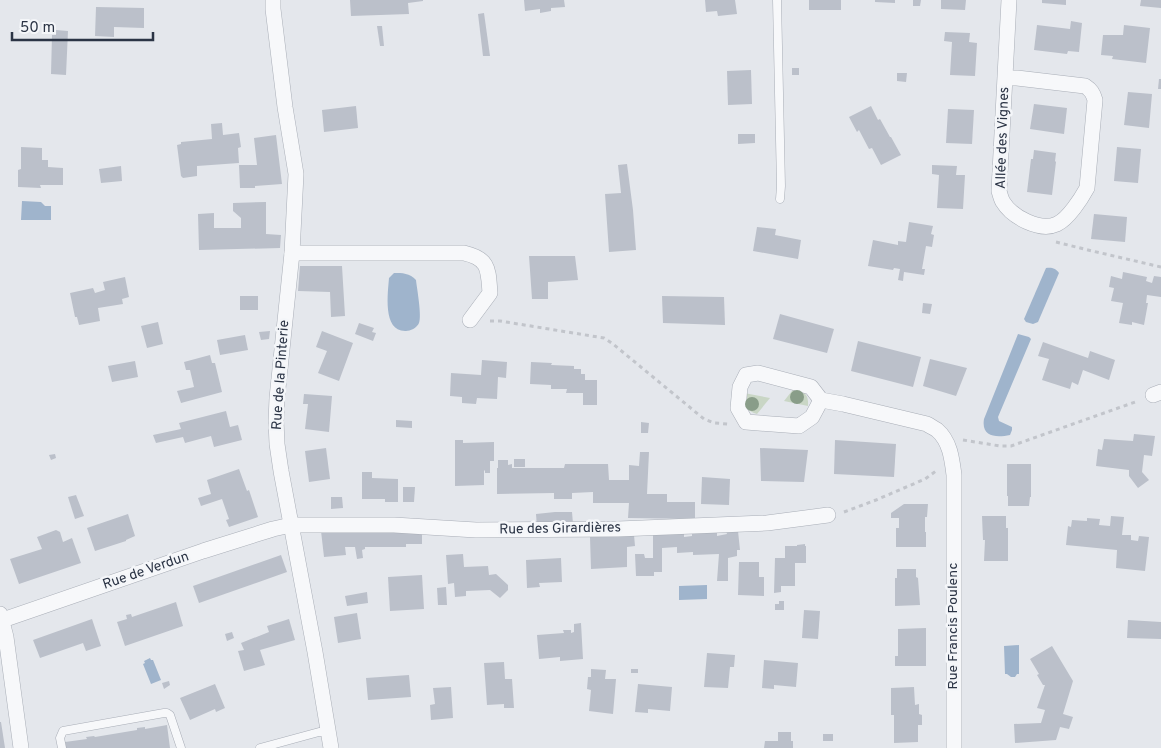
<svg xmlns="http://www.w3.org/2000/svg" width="1161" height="748" font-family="Overpass,sans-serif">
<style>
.green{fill:#c9d6c5}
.water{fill:#9fb4cc}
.building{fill:#bbc0ca}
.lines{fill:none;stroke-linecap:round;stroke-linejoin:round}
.service-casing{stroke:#a9aeb7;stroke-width:9}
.minor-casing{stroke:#a9aeb7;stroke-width:16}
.path{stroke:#c2c5cb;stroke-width:3;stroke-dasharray:4 4;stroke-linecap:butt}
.service{stroke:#f7f8fa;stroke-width:8}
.minor{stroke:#f7f8fa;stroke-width:15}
.tree{fill:#899d89}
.labels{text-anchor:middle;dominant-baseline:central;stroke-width:5;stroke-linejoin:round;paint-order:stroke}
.street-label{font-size:14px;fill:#2b3445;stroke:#f4f6f9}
</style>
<rect width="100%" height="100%" fill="#e4e7ec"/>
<!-- green -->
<g class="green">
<path d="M795 387C804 392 809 394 808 406L784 401Z"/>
<path d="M744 393 770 398 757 414C746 411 744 404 744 393Z"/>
</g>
<!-- water -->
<g class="water">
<path d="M22 201 41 202 45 206H51V220H21Z"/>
<path d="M1046 268C1051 267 1056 268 1059 273L1038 322 1033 324 1026 322 1024 319Z"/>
<path d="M394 273C402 273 410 273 416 280 417 289 422 316 419 323 417 328 410 331 406 331 382 332 388 292 389 278Z"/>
<path d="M1018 334 1029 337 1031 339 998 417 999 421 1012 427V430L1010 435C996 438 981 437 984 419Z"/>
<path d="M707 585V599L679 600V586Z"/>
<path d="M1019 645V674H1017L1015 677H1011L1007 674H1005L1004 646Z"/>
<path d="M150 658 151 660H153L161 680 151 684 143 664 145 663 144 661Z"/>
</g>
<!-- building -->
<g class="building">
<path d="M350 0H423V1L408 3 409 14 351 16Z"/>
<path d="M524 0H564L565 7 551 8V11L540 13V9L525 11Z"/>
<path d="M705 0H735L737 14 718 16 717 11 706 12Z"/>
<rect x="809" y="0" width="32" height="10"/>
<path d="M875 0H895V3L875 2Z"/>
<path d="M913 0H921L920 6H913Z"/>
<path d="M941 0H966L965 10 941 9Z"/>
<path d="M1042 0H1066V5L1042 3Z"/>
<path d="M1141 0H1161V8L1140 6Z"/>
<path d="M96 7 144 8V28L114 27V37L95 36Z"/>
<path d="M484 13 490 56H483L478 14Z"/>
<path d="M1071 21 1082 23 1079 52 1068 51 1067 54 1034 50 1037 25 1070 29Z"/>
<path d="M1124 25 1150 28 1146 63 1112 59 1113 56 1101 55 1103 35H1123Z"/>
<path d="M377 26H382L384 46H380Z"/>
<path d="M56 30 68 31 66 75 51 74 52 35H56Z"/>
<path d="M945 32 970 33 969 42 977 43 975 76 950 75 952 42 944 41Z"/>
<rect x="792" y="68" width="7" height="7"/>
<path d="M751 70 752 104 728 105 727 71Z"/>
<path d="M897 73H907L906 82 897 81Z"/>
<path d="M1159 79H1161V89H1158Z"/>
<path d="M1128 92 1152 94 1149 128 1124 125Z"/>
<path d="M1034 104 1067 108 1064 134 1030 129Z"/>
<path d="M356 106 358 128 324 132 322 110Z"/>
<path d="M871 106 878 120 880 119 890 137H891L901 155 881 165 872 148 869 149 859 130 857 132 849 117Z"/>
<path d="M948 109 974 110 972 144 946 143Z"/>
<path d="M222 123 223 135 239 133 241 147 238 148 239 163 197 166V176L183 178 181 176 177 145 181 144V142L212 139 211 124Z"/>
<path d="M738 134H755V143L738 144Z"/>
<path d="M276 135 282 184 255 186V188H240L239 165H257L254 138Z"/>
<path d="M21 147 42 148V160H48V167L63 168V185H40L41 188 18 187V170L21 169Z"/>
<path d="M1117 147 1141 149 1138 183 1114 181Z"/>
<path d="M1034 150 1056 153 1055 161 1056 162 1052 195 1027 192 1031 159H1033Z"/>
<path d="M627 164 633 210 636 250 609 252 605 194 621 193 618 165Z"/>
<path d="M932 165 957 166 956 175H965L963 209 937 208 939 175 932 174Z"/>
<path d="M121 166 122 181 101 183 99 169Z"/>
<path d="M266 202V234L281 235 280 248 199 250 198 214 214 213V228H241V218L233 211V203Z"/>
<path d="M1094 214 1127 217 1125 242 1091 239Z"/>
<path d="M909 222 933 226 931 234 934 235 932 247 926 246 922 269H925L924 275 904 272 903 281 898 280 900 269 894 268 893 270 868 266 873 240 898 245V241L906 242Z"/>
<path d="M757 227 776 229 775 235 801 240 798 259 753 251Z"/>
<path d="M529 256H575L578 280 548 282V299H532Z"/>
<path d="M300 266H342L345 316 331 317 330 292 298 291Z"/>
<path d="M1123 272 1147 277 1146 281 1152 283 1154 276 1161 277V297L1147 295 1146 303H1148L1144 325 1132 322V325L1119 323 1123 303 1111 301 1114 288 1109 287 1111 276 1122 279Z"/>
<path d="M125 277 129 297 122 299 123 304 98 308 100 321 79 325 77 317H75L70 293 93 288 95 293 105 290 103 282Z"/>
<rect x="240" y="296" width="18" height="14"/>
<path d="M662 296 724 297 725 325 663 323Z"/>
<path d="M923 303 932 304 930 314 922 313Z"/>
<path d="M780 314 834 329 827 353 773 339Z"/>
<path d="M158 322 163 344 147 348 141 326Z"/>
<path d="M359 323 374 328 372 332 376 333 373 341 355 334Z"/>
<path d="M270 331 269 339 261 340 259 332Z"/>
<path d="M322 331 353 343 339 381 318 373 327 351 316 347Z"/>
<path d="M245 335 248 350 220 355 217 340Z"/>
<path d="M858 341 921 357 913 387 851 371Z"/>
<path d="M1043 342 1088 358 1090 351 1115 360 1109 380 1083 370 1078 385 1072 382 1070 389 1042 380 1049 359 1038 356Z"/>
<path d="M210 355 212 363H215L222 392 181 403 177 391 194 387 190 370H186L184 362Z"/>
<path d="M930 359 967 368 956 396 923 386Z"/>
<path d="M482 360 507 362 506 378 498 377 497 399 477 398 476 404 462 403V397L450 396 451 373 481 375Z"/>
<path d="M135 361 138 377 112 382 108 366Z"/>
<path d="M531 362 552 363 551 365 574 366V369H581V374H585V380H597V405H583V393H566L567 389H551V385L530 384Z"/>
<path d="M304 394 332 396 329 432 305 429 308 404H303Z"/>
<path d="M226 411 230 427 238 425 242 440 214 447 211 436 185 443 183 437 156 443 153 435 181 429 179 423Z"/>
<path d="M396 420 412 421V428L396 427Z"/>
<path d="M641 422 649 423 648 433H641Z"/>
<path d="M1134 434 1155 436 1152 456 1144 455 1142 472 1149 480 1138 488 1129 476V470L1096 466 1098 449 1102 450 1104 439 1133 441Z"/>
<path d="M455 440H463V443L494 442V461H490V473H485V471L484 470V485L455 486Z"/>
<path d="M835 440 896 444 894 477 834 474Z"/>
<path d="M326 448 330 479 309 482 305 451Z"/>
<path d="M760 448 808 450 804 482 761 481Z"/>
<path d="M640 452H649L647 494H667V502H695V519L628 518 629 503H593V492L572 493V499H554V493L497 494V468H498V460H508V465L512 464V468H564L565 464H608L609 480H629V465L639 466Z"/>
<path d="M55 454 56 458 51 460 49 455Z"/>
<rect x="514" y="459" width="11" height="8"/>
<path d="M1007 464H1031V497H1030L1029 506H1008V496H1007Z"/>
<path d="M239 469 247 491 249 490 258 517 229 527 226 520 229 519 222 499 201 506 198 498 211 494 207 480Z"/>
<path d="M362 472H372V478L398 479V502H385V499H362Z"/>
<path d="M702 477 730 479 729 505 701 504Z"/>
<path d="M403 487H415L414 502H403Z"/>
<path d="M76 495 84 516 75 519 68 497Z"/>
<path d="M331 497H342L343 508 331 509Z"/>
<path d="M904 504H928L927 517H925V532H926V547H896V528H899V518H891V513Z"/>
<path d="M555 512H572L573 524 537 527 536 514Z"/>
<path d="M128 514 135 536 126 540V541L95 551 87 528Z"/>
<path d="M982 516H1006V528H1008V561H984L985 540H983Z"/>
<path d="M1111 516 1124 517 1122 535H1131V540L1138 541 1139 536 1149 537 1145 571 1116 568 1117 550 1066 545 1068 526 1071 527 1072 520 1087 521V518L1100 519 1099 525 1110 526Z"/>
<path d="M56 530 60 532 63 542 72 538 81 563 19 584 10 559 42 549 37 537Z"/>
<path d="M422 530V544H406V547H365V549L362 550 363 558 357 559 355 547H345L346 555 324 557 321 531Z"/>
<path d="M726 531H738L740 550H737V556L728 558V581H717L719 554 693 555V552L677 553V547L662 548V572H654V576H636L635 554H644L645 558H653V535L684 533V537L692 536V533L717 532V536L727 534Z"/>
<path d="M634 535 635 546 627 547V567L591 569 590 537Z"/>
<path d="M805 544V546H806V563H795V586H781V592L774 593 775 558H785V546H797V545Z"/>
<path d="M463 554 464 567 488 566 489 575 496 574 508 585V590L500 598 490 590 466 591V596L455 597 454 583 448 584 446 555Z"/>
<path d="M281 555 287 572 199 603 193 586Z"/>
<path d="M561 558 562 582 539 583 540 587 527 588 526 560Z"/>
<path d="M739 562H759V577H764V596L738 595Z"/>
<path d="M897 569H916V577L918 578 920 605 895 606V578H897Z"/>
<path d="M422 575 424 609 390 611 388 577Z"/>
<path d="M446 587 447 605H438L437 588Z"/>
<path d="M367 592 368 603 347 606 345 596Z"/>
<path d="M779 601H784V610H775V604H779Z"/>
<path d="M176 602 183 626 125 646 117 622 127 619 126 615 131 614 132 617Z"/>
<path d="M804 610 820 611 818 639 802 638Z"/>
<path d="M357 613 361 639 338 643 334 617Z"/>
<path d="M92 619 101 646 86 651 83 643 40 658 33 640Z"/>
<path d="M289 619 295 640 260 650 265 665 244 671 238 651 244 650 241 643 269 632 267 626Z"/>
<path d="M1128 620 1161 622V639L1127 638Z"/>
<path d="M581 623 583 659 560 661V657L539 659 537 635 564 633 563 630H571V633L574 632V624Z"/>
<path d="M926 628V666H895V656H898V629Z"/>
<path d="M232 632 234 638 227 641 225 634Z"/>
<path d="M1052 646 1073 681 1063 714 1073 717 1069 729 1060 727 1056 740 1015 743 1014 724 1041 723 1045 710 1037 708 1045 685H1043L1037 675 1039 674 1030 659Z"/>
<path d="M707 653 735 655 734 667H730L728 688 704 687Z"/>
<path d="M764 660 798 663 796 687 774 685V689L762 688Z"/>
<path d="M504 662 505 679H512L514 708H504V704L487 705 484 663Z"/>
<path d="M591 669 606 670 605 679H616L613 714 589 711 591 690 587 689 588 677H591Z"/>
<rect x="631" y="669" width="7" height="4"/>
<path d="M409 675 411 697 368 700 366 678Z"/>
<path d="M169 681 170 685 164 689 162 683Z"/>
<path d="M215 684 225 708 216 712 215 709 190 720 180 698Z"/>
<path d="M638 684 672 687 670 711 648 709V713L635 712Z"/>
<path d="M451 687 453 718 431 720 430 705 435 704 433 688Z"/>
<path d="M914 687 915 705 919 704V714L922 715V725H918V742L894 743V715H891V688Z"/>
<path d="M0 722H1L5 748H0Z"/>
<path d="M167 725 170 748H66L65 742 87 739 86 737 94 736 95 737 137 730V728L145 727V729Z"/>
<path d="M778 732H791V741H793V748H764L765 741H778Z"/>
<rect x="823" y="734" width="10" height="7"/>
</g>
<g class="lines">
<defs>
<g id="service">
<path d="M777 0 781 186 780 199"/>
<path d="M62 748 60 738 63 731 164 713H167L170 715 181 748"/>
<path d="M260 748 319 732H329"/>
</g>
<g id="minor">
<path d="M273 0V9L285 107 296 174 292 253 277 398 276 421 277 444 281 471 315 652 331 748"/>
<path d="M1006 78H1017L1085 86C1091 90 1093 93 1095 100L1087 188C1081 199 1068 219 1057 224 1040 232 1012 217 1003 202 1001 199 1000 194 999 191L1009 0"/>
<path d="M292 253H464C490 259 488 270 490 293L470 320"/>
<path d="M1153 395 1161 392"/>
<path d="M821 400 812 417 799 426 746 422 738 408 740 387 746 375 758 373 811 387 821 400 843 404 927 424C930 426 934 428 937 430 950 441 952 459 954 475V748"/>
<path d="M0 614 6 637 21 748"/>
<path d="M0 621 203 551 273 529 291 525H394L476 530 618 529 767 523 828 515"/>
</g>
</defs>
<!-- service casing -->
<use href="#service" class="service-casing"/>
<!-- minor casing -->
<use href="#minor" class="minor-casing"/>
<!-- path -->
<g class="path">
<path d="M1056 242 1088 250 1161 267"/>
<path d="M490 321H500L604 338 613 344 704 419 714 423 728 424"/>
<path d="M963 440 1000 446H1011L1138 401"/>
<path d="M844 512 876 500 925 479 936 471"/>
</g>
<!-- service -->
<use href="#service" class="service"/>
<!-- minor -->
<use href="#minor" class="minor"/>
</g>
<!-- trees -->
<g class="tree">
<circle cx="797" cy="397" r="7"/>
<circle cx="752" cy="404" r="7"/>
</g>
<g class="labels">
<!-- street labels -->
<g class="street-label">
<text transform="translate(1003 138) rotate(-88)">Allée des Vignes</text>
<text transform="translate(281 375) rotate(-86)">Rue de la Pinterie</text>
<text transform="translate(560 529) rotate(-1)">Rue des Girardières</text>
<text transform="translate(146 571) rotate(-19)">Rue de Verdun</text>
<text transform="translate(953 626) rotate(-90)">Rue Francis Poulenc</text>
</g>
</g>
<!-- scale -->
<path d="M12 32v8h141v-8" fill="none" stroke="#2b3445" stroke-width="2.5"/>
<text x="20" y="32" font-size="15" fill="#2b3445" stroke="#f4f6f9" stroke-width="4" paint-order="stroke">50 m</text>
</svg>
